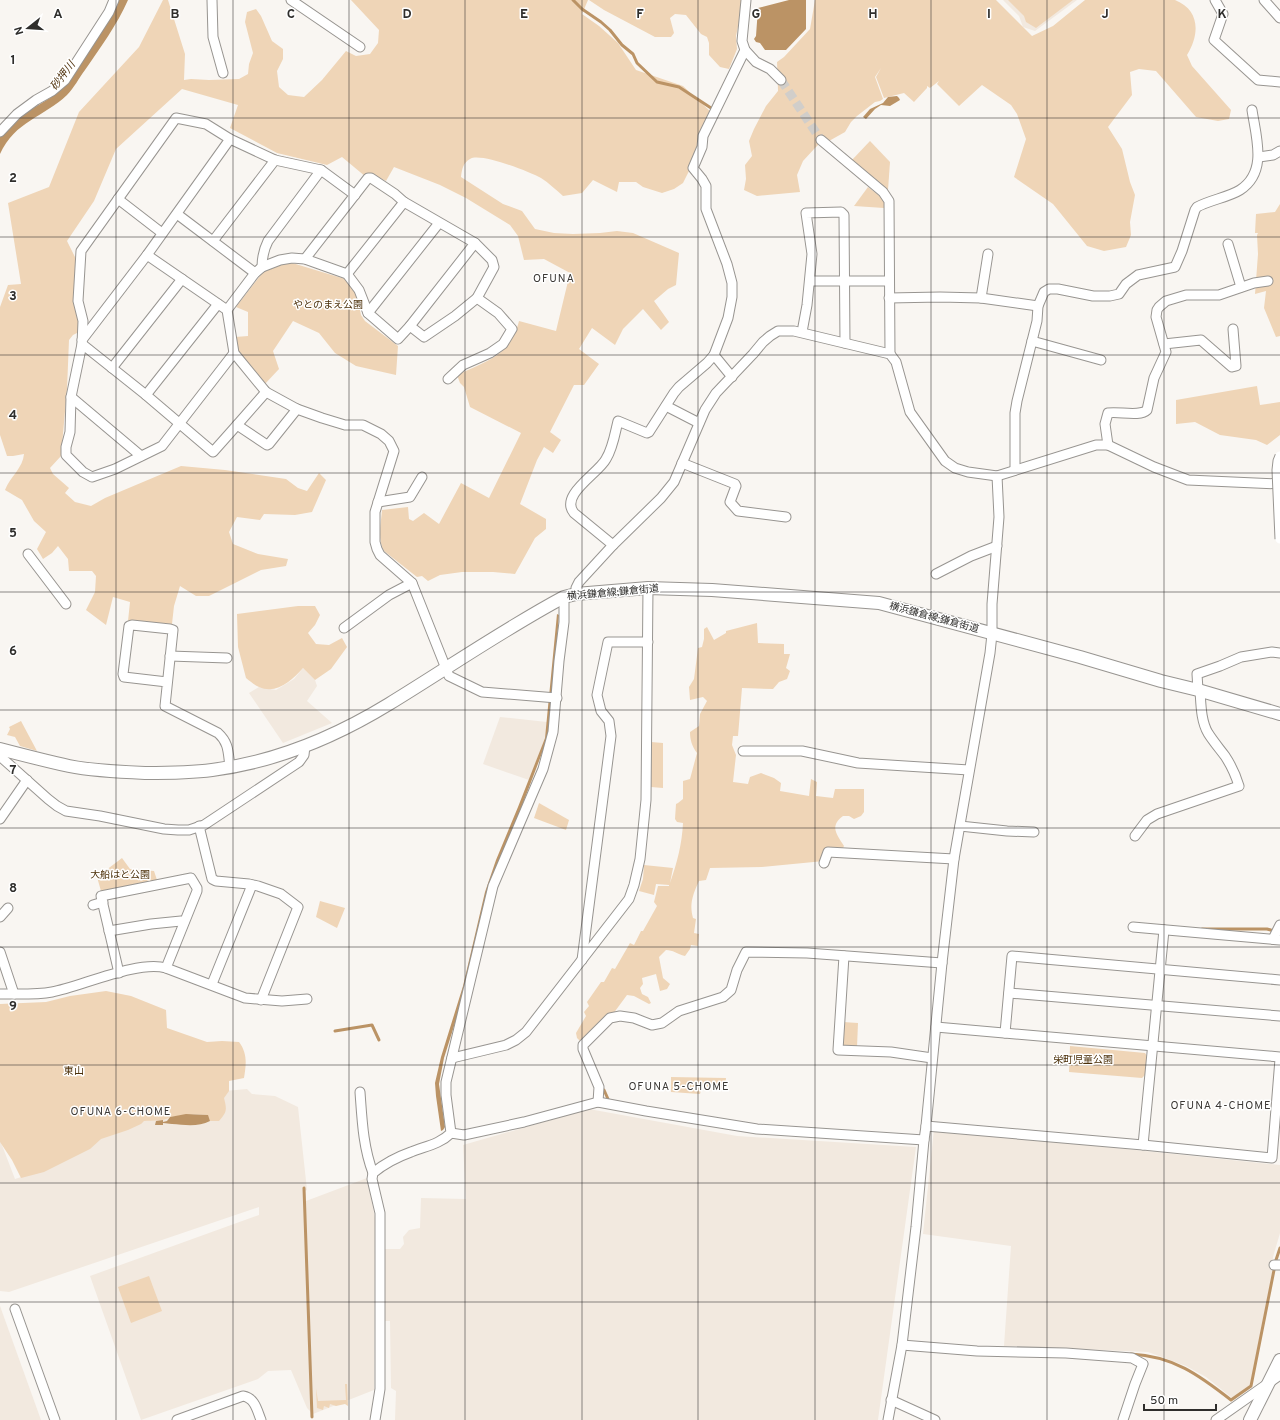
<svg xmlns="http://www.w3.org/2000/svg" width="1280" height="1420" font-family="Overpass,'Noto Sans JP',sans-serif">
<style>
.built{fill:#f2e9df}
.green{fill:#efd5b7}
.water{fill:#bb9365}
.lines{fill:none;stroke-linecap:round;stroke-linejoin:round}
.stream{stroke:#bb9365;stroke-width:3}
.minor-tunnel{stroke:#d1ceca;stroke-width:9;stroke-dasharray:9 4.5;stroke-linecap:butt}
.minor-casing{stroke:#989591;stroke-width:11}
.major-casing{stroke:#989591;stroke-width:14}
.minor{stroke:#fff;stroke-width:9}
.major{stroke:#fff;stroke-width:12}
.minor-bridge-casing{stroke:#989591;stroke-width:11;stroke-linecap:butt}
.minor-bridge{stroke:#fff;stroke-width:9}
.grid{fill:none;stroke:#2f2e2c;stroke-width:1;stroke-opacity:0.55}
.labels{text-anchor:middle;dominant-baseline:central;stroke-width:3;stroke-linejoin:round;paint-order:stroke}
.park-label{font-size:10px;fill:#4a2e07;stroke:#fff}
.street-label{font-size:10px;fill:#2f2e2c;stroke:#fff}
.water-label{font-size:11px;font-style:italic;fill:#573a16;stroke:#fff}
.neighbourhood-label{font-size:11px;letter-spacing:1px;fill:#3b3835;stroke:#fff}
.grid-label{font-size:13px;text-anchor:middle;font-weight:bold;fill:#2f2e2c;stroke:#fff;stroke-width:3;stroke-linejoin:round;paint-order:stroke}
</style>
<rect width="100%" height="100%" fill="#f9f6f2"/>
<!-- built -->
<g class="built">
<path d="M1003 0H1077L1035 31 1023 27 1019 16Z"/>
<path d="M303 668 315 680 317 686 307 701 332 723 283 743 249 693 259 687 276 690 294 679Z"/>
<path d="M500 717 547 722 545 738 529 780 483 764Z"/>
<path d="M247 1089 252 1094 275 1096 298 1107 307 1190 305 1191 306 1201 367 1178 375 1218 374 1390 313 1414 307 1408 291 1370 268 1371 258 1379 141 1420 90 1276 259 1215V1207L9 1292 0 1291V1140L15 1179 46 1169 160 1097Z"/>
<path d="M589 1109 737 1136 916 1147 878 1420H395L396 1391 391 1388 390 1321H385V1249H400L404 1244 403 1237 409 1230 420 1228 421 1198 466 1199 463 1145Z"/>
<path d="M934 1129 1280 1165V1233L1273 1257 1272 1274 1250 1386 1232 1398 1206 1377 1186 1366 1148 1352 1004 1346 1011 1246 923 1234Z"/>
<path d="M0 1306 41 1420H0Z"/>
</g>
<!-- green -->
<g class="green">
<path d="M163 0H168L185 54 184 80 191 79 209 80 239 79 248 74 249 64 253 53 245 22 247 12 256 9 261 16 272 41 283 49V59L277 71 279 87 288 95 304 97 322 80 346 51 356 56 370 54 378 43 379 30 351 0H588L582 14 599 26 618 43 636 70 683 86 712 113 699 151 683 183 674 189 662 193 643 187 636 182H619L617 192 593 180 582 193 563 196C556 190 549 183 541 178 530 172 480 152 470 159 463 163 462 169 461 177L503 204 522 211 535 229 554 233 573 234 600 233 617 231 633 233 679 253 676 285 668 289 654 301 669 322 661 330 643 309 623 329 615 345 592 328 579 349 599 364 584 385H574L550 432 561 440 553 453 544 447 537 460 520 504 546 519V529L535 538 515 574 493 572H462L440 575 428 581 422 576 417 577 384 551C377 538 381 524 382 510L408 507 409 519 413 521 424 513 439 524 461 483 489 498 521 433 470 407 464 387 460 383 457 375C487 361 510 356 519 321L556 331 570 273 544 259 524 260 518 236 510 225 466 198 440 185 394 167 386 181 374 175 366 177 342 157 327 165 277 153 230 128 238 105 182 89 116 149 94 201 67 241 76 259 75 272 79 332 73 335 69 340 67 389 61 456 50 468 53 474 69 488 65 493 75 502 91 506 105 498 181 466 225 470 286 479 298 488 307 491 319 473 326 480 312 512 295 515 264 514 260 520 237 517 229 532 233 544 258 554 288 559 286 566 261 570 209 596H196L180 586 174 606 172 624 128 621 130 602 113 597 106 625 86 610 95 592 96 576 92 571H69L68 559 58 546 52 553 43 559 37 549 46 532 34 521 22 500 5 490C10 477 23 468 24 454L13 456H7L0 435V307L8 285 21 284 8 203 49 187 79 112 139 47Z"/>
<path d="M589 0H741V13L736 36 737 49 729 69 720 67 709 55V43L707 37 701 34 686 15 675 14 670 18 674 33 671 37H655L604 10Z"/>
<path d="M815 0H996L1032 36 1053 26 1085 0H1175C1200 10 1200 34 1187 55L1192 66 1231 110 1229 119 1218 121 1196 117 1156 71 1139 69 1130 72 1132 95 1108 127 1122 149 1130 182 1135 195 1130 222 1131 235 1126 247 1104 251 1087 246 1053 204 1014 177 1026 139 1017 114 1011 105 982 85 959 106 937 84 939 81 930 88 927 86V88L914 102 904 93 884 98 876 77 881 68 875 77 883 99 880 101 875 102 857 116 851 122 845 132 829 141 820 143 815 148 803 161 797 175 800 192 757 196 744 190 746 179 745 165 752 156 749 141 754 129 766 106 778 91 777 62 784 57 810 29Z"/>
<path d="M1008 0H1073L1036 28 1026 22 1024 16Z"/>
<path d="M870 141 890 162 888 190 852 160Z"/>
<path d="M868 187 885 200 884 208 854 206Z"/>
<path d="M1280 204V336L1276 337 1264 308 1266 291 1255 294 1258 254 1257 235 1258 233H1255L1256 214 1275 212Z"/>
<path d="M289 262 345 279 356 291 361 315 365 321 398 346 396 375 356 366 335 353 319 333 293 321 273 351 279 369 264 385 237 352 235 337 248 336V312L236 307 263 272Z"/>
<path d="M1257 386 1260 405 1280 402V435L1267 445 1256 440 1220 435 1195 422 1176 424V400Z"/>
<path d="M298 606H315L320 615 315 625 308 633 316 644 329 645 342 638 347 647 331 669 315 680 303 668C292 680 277 695 259 687 254 685 250 681 246 678L238 647 237 614Z"/>
<path d="M757 623 758 643 784 644V654H790L786 668 790 671 787 679 779 682 773 689 742 688 738 736H733L732 745 736 755 733 782 748 784 750 777 761 773 774 778 781 783 780 791 809 796 811 779 817 782 816 796 833 798 835 789H864V812L861 816 854 819 849 816H843C829 826 837 835 844 846L843 848H826L824 861 762 867 710 868 706 880 699 881C693 894 689 904 693 918L696 919 694 933 699 934 698 946 691 945 690 949 685 956C677 954 673 950 666 950L659 957 663 978 670 984 667 989 660 991 656 974 642 978 643 984 640 988 642 994 648 997 651 1003 649 1004 634 996 627 995 613 1014 581 1042 577 1038 576 1033 586 1016 584 1012 589 1006 587 1002 601 982H604L612 968 615 969 630 943 634 945 641 931H643L657 906 654 902 658 886H669V885L656 884 654 895 639 891 643 879 644 865 673 868 670 883C677 863 682 844 683 823L677 822 675 819 676 804 678 803 683 799V781L690 779 697 753C692 746 690 740 690 732L699 726 700 714 707 701 703 697 690 700 689 687 694 679 698 648 702 647 704 639V629L707 627 714 640 726 633V631Z"/>
<path d="M21 721 37 751 20 746 15 737 7 735 10 729 9 727Z"/>
<path d="M651 742 663 743V788L651 787Z"/>
<path d="M539 803 569 820 566 830 534 818Z"/>
<path d="M122 858 130 869 154 871 157 880 101 891 97 877Z"/>
<path d="M320 901 345 908 337 928 316 917Z"/>
<path d="M106 991 131 996 166 1010 167 1028 207 1042 222 1041 239 1042C248 1054 246 1065 244 1078L229 1081V1091L224 1098C227 1110 227 1112 219 1121H210L207 1115 193 1114 170 1117C164 1122 152 1120 144 1121L141 1124 128 1130 101 1139 90 1149 44 1172 21 1178 12 1160 0 1142V1004L46 1002 70 996Z"/>
<path d="M843 1022 858 1023 857 1047 843 1046 842 1043Z"/>
<path d="M1070 1046 1145 1053 1147 1056 1145 1075 1142 1078 1069 1072Z"/>
<path d="M671 1077 726 1078 725 1088 702 1086 700 1094 671 1092Z"/>
<path d="M149 1276 162 1311 131 1323 118 1287Z"/>
<path d="M345 1384H347L348 1406 345 1404 336 1406 330 1404 329 1408 324 1406 323 1410 317 1408 316 1388 318 1401 346 1400Z"/>
</g>
<!-- water -->
<g class="water">
<path d="M119 0H128C117 25 100 48 85 70 79 78 74 88 67 95 44 117 15 121 0 154V137L3 132 17 118 50 98 62 88Z"/>
<path d="M789 0H806V29L786 50H765L760 43 756 42 754 39 756 36 758 8Z"/>
<path d="M897 96 899 98 900 100 890 106 881 105 875 109 866 119 863 117 870 109 883 103 888 97Z"/>
<path d="M557 614 559 615 550 729 547 740 517 819 499 861 488 893 466 988 444 1058 439 1084 445 1127 443 1130 441 1131 436 1096 435 1083 441 1057 463 986 485 892 496 860 518 807 545 738Z"/>
<path d="M186 1114 208 1115 210 1121C199 1127 185 1125 172 1124 168 1124 167 1123 163 1123V1125H155L156 1121 163 1120V1122L167 1121 170 1117Z"/>
</g>
<g class="lines">
<!-- stream -->
<g class="stream">
<path d="M573 0 582 9 601 22 610 30 622 45 633 54 637 63 657 82 679 87 711 108"/>
<path d="M1202 929H1267L1274 931"/>
<path d="M335 1031 372 1025 379 1040"/>
<path d="M604 1090 608 1099"/>
<path d="M304 1188 312 1417"/>
<path d="M1131 1354C1173 1356 1199 1375 1231 1400L1251 1386 1276 1260 1280 1248"/>
</g>
<!-- minor-tunnel -->
<path class="minor-tunnel" d="M781 80 821 140"/>
<defs>
<g id="minor">
<path d="M212 0 213 37 223 73"/>
<path d="M291 0 360 47"/>
<path d="M746 0 742 41 745 50 756 62 770 69 781 80"/>
<path d="M1215 0 1223 14 1214 40 1258 80 1280 82"/>
<path d="M1264 0 1280 18"/>
<path d="M0 132 17 114 36 100 52 91 65 80 109 12 114 0"/>
<path d="M821 140 883 192 889 201 890 354"/>
<path d="M1259 157 1273 155 1280 151"/>
<path d="M118 199 162 233"/>
<path d="M177 214 255 273"/>
<path d="M213 241 275 160"/>
<path d="M1228 244 1241 287"/>
<path d="M147 255 227 310 234 353 266 392 297 409 322 418 345 425H363L381 434 389 441 394 451 375 512V542L377 549 380 555 412 583 449 676 482 692 557 698"/>
<path d="M305 259 368 178H371L395 194 404 202 475 243 492 260 494 267 477 298 455 316 424 337 410 326"/>
<path d="M262 267C262 257 264 249 268 241L321 170"/>
<path d="M347 274 404 202"/>
<path d="M810 281H889"/>
<path d="M889 298 940 297 981 298 1038 306"/>
<path d="M981 298 988 254"/>
<path d="M227 310 255 273 262 267 280 260 292 258 305 259 347 274 359 290 368 313 398 339 410 326 475 243"/>
<path d="M368 313 439 223"/>
<path d="M802 332 807 305 812 254 806 213 841 212 844 215 845 343"/>
<path d="M82 340 147 255 230 139"/>
<path d="M1032 341 1101 360"/>
<path d="M82 344 146 395 213 452 237 425 267 445 269 444 297 409"/>
<path d="M1164 344 1201 340 1232 367 1236 366 1233 329"/>
<path d="M234 353 162 446 115 469 92 477 83 472 66 455V447L70 432 71 397 82 344 83 321 78 301 81 251 176 118 206 124 230 139 275 160 321 170 355 195"/>
<path d="M714 355 732 377"/>
<path d="M112 368 182 279"/>
<path d="M448 379 463 365 490 353 503 344 512 329 498 313 477 298"/>
<path d="M146 395 218 304"/>
<path d="M71 397 141 456"/>
<path d="M666 406 699 423"/>
<path d="M237 425 266 392"/>
<path d="M1108 445 1105 424 1108 413C1118 411 1140 417 1147 410L1154 378 1166 352 1156 317 1157 310 1159 307 1166 301 1186 295H1219L1254 283 1268 281"/>
<path d="M682 463 735 484 736 486 730 502 738 511 786 517"/>
<path d="M1015 470V413L1017 401 1037 321 1038 306 1044 292 1049 289H1058L1093 296H1110L1119 294 1126 284 1138 275 1175 267 1182 251 1195 210 1197 207C1210 200 1229 197 1240 190 1268 172 1256 137 1252 110"/>
<path d="M378 502 410 497 422 477"/>
<path d="M613 545 574 513C559 495 599 473 606 459 613 448 615 433 618 421L647 433 649 432 674 393 679 387 707 363 714 355 728 318 732 297V283L727 264 706 209V186L702 179 693 168 702 147 703 136 745 50"/>
<path d="M28 554 66 604"/>
<path d="M936 574 971 556 997 546"/>
<path d="M576 594V588L579 582 613 545 661 498 674 482 705 410 716 393 753 354 763 342 770 336 778 331H794L890 354 896 362 910 412 945 461 955 468 968 472 997 476 1096 445H1108L1154 467 1188 480 1280 484"/>
<path d="M344 628 389 595 412 583"/>
<path d="M170 656 227 658"/>
<path d="M167 682 124 677 123 674 129 626 132 625 170 629 173 630 165 706 218 733C229 743 228 752 230 767"/>
<path d="M1198 690 1197 674 1220 666 1241 657 1272 652 1280 653"/>
<path d="M1 749 2 758 48 799 57 806 66 811 100 816 164 829 178 830H189L204 825 299 762 304 755 305 746"/>
<path d="M743 751H802L858 763 969 770"/>
<path d="M0 819 27 780"/>
<path d="M199 826 212 879 216 881 249 884 258 886 281 894 298 907 261 1000"/>
<path d="M960 826 1007 831 1034 832"/>
<path d="M1135 836 1147 820 1157 814 1239 786C1236 776 1231 765 1225 756 1219 748 1213 741 1208 733 1201 721 1201 705 1200 691"/>
<path d="M824 863 828 852 954 859"/>
<path d="M93 905 103 902"/>
<path d="M0 917 8 908"/>
<path d="M1133 927 1280 940"/>
<path d="M109 931 151 924 181 921 184 922"/>
<path d="M1273 939 1280 925"/>
<path d="M0 952 14 994"/>
<path d="M844 956 838 1050 891 1052 932 1058"/>
<path d="M582 960 611 736 609 721 601 711 597 695 608 642H648"/>
<path d="M119 973 101 896 191 878 197 888V891L166 968"/>
<path d="M212 984 252 885"/>
<path d="M1009 993 1280 1016"/>
<path d="M0 994C17 994 36 995 52 992 82 986 138 960 166 968L245 998 282 1001 307 999"/>
<path d="M936 1027 1280 1057"/>
<path d="M1005 1033 1012 956 1280 980"/>
<path d="M452 1058 506 1045 516 1040 526 1032 629 899 634 885 640 859 646 800 648 588"/>
<path d="M360 1092C362 1119 363 1147 373 1173"/>
<path d="M598 1102 599 1087 583 1049V1045L610 1018 620 1016 634 1018 652 1025 662 1023 679 1011 723 997 731 990 737 970 746 952 807 953 942 963"/>
<path d="M926 1126 1143 1145 1272 1158 1280 1059"/>
<path d="M451 1133 464 1135 524 1122 598 1102 646 1111 757 1129 924 1140"/>
<path d="M1143 1145 1164 930"/>
<path d="M1274 1265H1280"/>
<path d="M15 1309 55 1420"/>
<path d="M902 1345 977 1351 1066 1353 1132 1358 1143 1364 1135 1384 1123 1420"/>
<path d="M891 1400 935 1420"/>
<path d="M177 1420 243 1396C255 1398 257 1410 261 1420"/>
<path d="M375 1420 380 1389V1213L372 1179 373 1173C385 1163 397 1157 411 1152 426 1146 440 1144 451 1133L446 1095V1082L493 886 543 769 553 732 559 661 564 622V597"/>
<path d="M888 1420 902 1345 916 1227 924 1140 926 1126 942 963 954 859 990 653 992 634V604L999 517 997 476"/>
<path d="M1216 1420 1280 1375"/>
</g>
<g id="major">
<path d="M0 749C23 755 46 761 69 766 94 771 119 772 145 773 167 773 190 773 212 770 275 762 335 737 389 704 448 668 504 629 564 597L576 594 648 588 712 590 879 603 1080 657 1161 681 1198 690 1280 714"/>
<path d="M1250 1420 1280 1360"/>
</g>
</defs>
<!-- minor casing -->
<use href="#minor" class="minor-casing"/>
<!-- major casing -->
<use href="#major" class="major-casing"/>
<!-- minor -->
<use href="#minor" class="minor"/>
<!-- major -->
<use href="#major" class="major"/>
<defs>
<path id="minor-bridge" d="M1280 456 1278 461 1277 470 1280 539"/>
</defs>
<!-- minor-bridge casing -->
<use href="#minor-bridge" class="minor-bridge-casing"/>
<!-- minor-bridge -->
<use href="#minor-bridge" class="minor-bridge"/>
</g>
<!-- grid -->
<path class="grid" d="M116 0V1420M233 0V1420M349 0V1420M465 0V1420M582 0V1420M698 0V1420M815 0V1420M931 0V1420M1047 0V1420M1164 0V1420M0 118H1280M0 237H1280M0 355H1280M0 473H1280M0 592H1280M0 710H1280M0 828H1280M0 947H1280M0 1065H1280M0 1183H1280M0 1302H1280"/>
<g class="labels">
<!-- park labels -->
<g class="park-label">
<text x="328" y="305">やとのまえ公園</text>
<text x="120" y="875">大船はと公園</text>
<text x="1083" y="1060">栄町児童公園</text>
<text x="74" y="1071">東山</text>
</g>
<!-- street labels -->
<g class="street-label">
<text transform="translate(613 593) rotate(-5)">横浜鎌倉線;鎌倉街道</text>
<text transform="translate(934 618) rotate(15)">横浜鎌倉線;鎌倉街道</text>
</g>
<!-- water labels -->
<g class="water-label">
<text transform="translate(63 76) rotate(-53)">砂押川</text>
</g>
<!-- neighbourhood labels -->
<g class="neighbourhood-label">
<text x="554" y="279">OFUNA</text>
<text x="679" y="1087">OFUNA 5-CHOME</text>
<text x="1221" y="1106">OFUNA 4-CHOME</text>
<text x="121" y="1112">OFUNA 6-CHOME</text>
</g>
</g>
<g class="grid-label">
<text x="58" y="18">A</text>
<text x="175" y="18">B</text>
<text x="291" y="18">C</text>
<text x="407" y="18">D</text>
<text x="524" y="18">E</text>
<text x="640" y="18">F</text>
<text x="756" y="18">G</text>
<text x="873" y="18">H</text>
<text x="989" y="18">I</text>
<text x="1105" y="18">J</text>
<text x="1222" y="18">K</text>
<text x="13" y="64">1</text>
<text x="13" y="182">2</text>
<text x="13" y="300">3</text>
<text x="13" y="419">4</text>
<text x="13" y="537">5</text>
<text x="13" y="655">6</text>
<text x="13" y="774">7</text>
<text x="13" y="892">8</text>
<text x="13" y="1010">9</text>
</g>
<!-- north arrow -->
<g transform="translate(28 28) rotate(253)" stroke="#ffffff" stroke-width="3" paint-order="stroke">
<path d="M0-3L7 15L0 10L-7 15Z" fill="#2f2e2c"/>
<text y="-6" font-size="11" font-weight="bold" text-anchor="middle" fill="#2f2e2c">N</text>
</g>
<!-- scale -->
<path d="M1144 1404v6h72v-6" fill="none" stroke="#2f2e2c" stroke-width="2"/>
<text x="1150" y="1404" font-size="12" fill="#2f2e2c" stroke="#ffffff" stroke-width="3" paint-order="stroke">50 m</text>
</svg>
